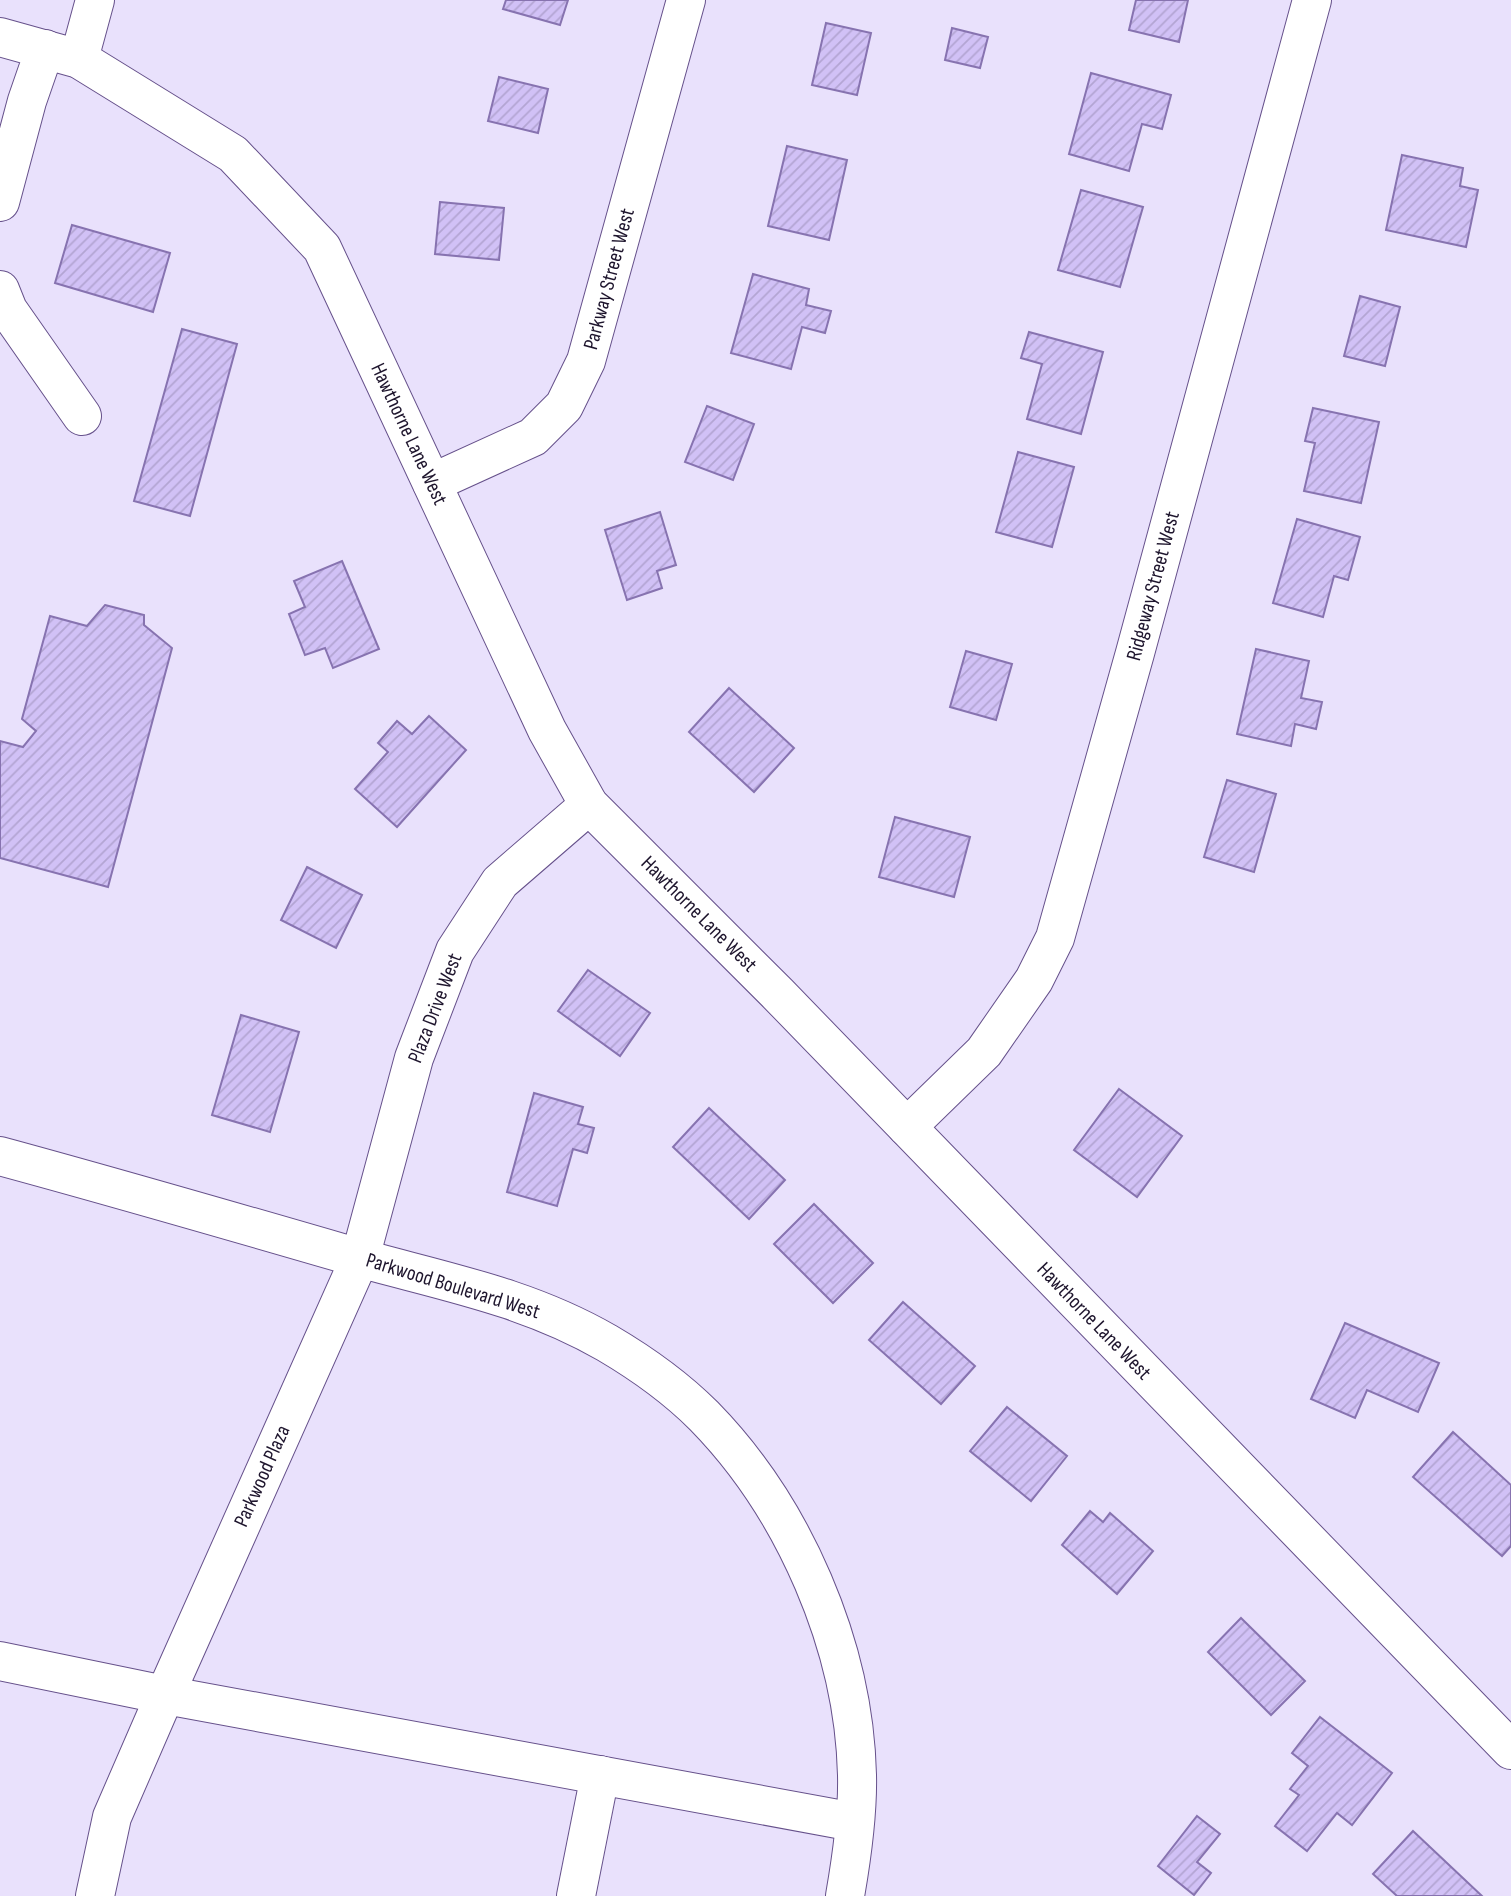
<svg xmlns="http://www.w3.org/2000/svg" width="1511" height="1896" font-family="'Sofia Sans Condensed',sans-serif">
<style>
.building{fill:url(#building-hatch);stroke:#8773b0;stroke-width:2}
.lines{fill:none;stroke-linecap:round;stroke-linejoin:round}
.minor-casing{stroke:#66518b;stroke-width:40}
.minor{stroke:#fff;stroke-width:38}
.labels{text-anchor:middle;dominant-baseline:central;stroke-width:7;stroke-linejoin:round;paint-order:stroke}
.street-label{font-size:21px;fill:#1e152d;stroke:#fff}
</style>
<defs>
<pattern id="building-hatch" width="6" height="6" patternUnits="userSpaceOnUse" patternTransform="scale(1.75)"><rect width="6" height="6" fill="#d1c1f6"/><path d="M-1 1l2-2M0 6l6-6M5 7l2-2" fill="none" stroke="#b3a5d3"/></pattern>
</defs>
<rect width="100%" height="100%" fill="#e9e1fc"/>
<!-- building -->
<g class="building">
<path d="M506 0H568L560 25 503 9Z"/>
<path d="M1136 0H1188L1179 42 1129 30Z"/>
<path d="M826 23 871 33 857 95 812 85Z"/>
<path d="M952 28 988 37 980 68 945 60Z"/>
<path d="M1091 73 1171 95 1162 129 1142 124 1129 171 1069 154Z"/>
<path d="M499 77 548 89 538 133 488 121Z"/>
<path d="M787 146 847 160 829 240 768 226Z"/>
<path d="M1402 155 1463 168 1460 186 1478 190 1466 247 1386 230Z"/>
<path d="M1081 190 1143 207 1120 287 1058 270Z"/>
<path d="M440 202 504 208 499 260 435 254Z"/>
<path d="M72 225 170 253 153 312 55 283Z"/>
<path d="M753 274 809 289 806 305 831 311 825 333 802 327 791 369 731 353Z"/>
<path d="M1360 296 1400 307 1385 366 1344 356Z"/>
<path d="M182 329 237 344 190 516 134 501Z"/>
<path d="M1029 332 1103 352 1081 434 1027 419 1042 364 1021 358Z"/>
<path d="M707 406 754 424 733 480 685 462Z"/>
<path d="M1313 408 1379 422 1361 503 1304 491 1315 443 1305 441Z"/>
<path d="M1018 452 1074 467 1052 547 996 532Z"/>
<path d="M660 512 676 565 657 571 662 588 627 600 605 530Z"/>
<path d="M1297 519 1360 537 1348 580 1334 576 1323 617 1273 603Z"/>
<path d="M342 561 379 649 333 668 325 648 305 655 289 614 305 607 294 581Z"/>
<path d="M105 605 144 615V625L172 648 108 887 0 858V741L23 747 36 731 22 719 50 616 87 626Z"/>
<path d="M1256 649 1309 661 1301 698 1322 702 1316 729 1295 724 1291 746 1237 734Z"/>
<path d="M966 651 1012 664 996 720 950 707Z"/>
<path d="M729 688 794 748 754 792 689 732Z"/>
<path d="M429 716 466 750 397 827 355 789 388 752 378 743 397 721 412 734Z"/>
<path d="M1227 780 1276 794 1254 872 1204 857Z"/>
<path d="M895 817 970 837 954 897 879 877Z"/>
<path d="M307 867 362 895 336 948 281 920Z"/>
<path d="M588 970 650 1013 620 1056 558 1011Z"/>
<path d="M241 1015 299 1032 270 1132 212 1115Z"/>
<path d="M1119 1089 1182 1136 1137 1197 1074 1150Z"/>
<path d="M534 1093 583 1107 578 1124 594 1128 587 1153 573 1149 557 1206 507 1192Z"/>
<path d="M709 1108 785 1180 749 1219 673 1147Z"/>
<path d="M814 1204 873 1263 833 1303 774 1244Z"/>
<path d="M903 1302 975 1366 941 1404 869 1340Z"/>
<path d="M1345 1323 1439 1363 1418 1412 1367 1390 1355 1418 1311 1399Z"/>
<path d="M1007 1407 1067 1456 1031 1501 970 1451Z"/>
<path d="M1453 1432 1511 1485V1546L1502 1556 1413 1477Z"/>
<path d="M1090 1511 1103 1522 1110 1513 1153 1551 1117 1594 1062 1545Z"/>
<path d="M1241 1618 1305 1681 1271 1715 1208 1652Z"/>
<path d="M1320 1717 1392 1773 1352 1825 1337 1813 1307 1851 1275 1826 1299 1795 1290 1789 1308 1766 1292 1753Z"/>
<path d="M1197 1816 1220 1834 1197 1862 1211 1873 1194 1895 1158 1866Z"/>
<path d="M1413 1831 1482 1896H1397L1373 1874Z"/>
</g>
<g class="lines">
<defs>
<g id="minor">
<path d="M0 37 79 59 233 154 322 248 547 730 589 805 778 994 1511 1750"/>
<path d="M79 59 95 0"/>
<path d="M0 202 27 101 45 49"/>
<path d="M0 290 8 310 82 416"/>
<path d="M432 483 533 437 564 406 586 361 686 0"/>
<path d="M907 1127 984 1052 1034 980 1055 938 1135 653 1312 0"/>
<path d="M0 1156C118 1188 235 1222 352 1256 441 1281 526 1296 607 1343 641 1363 676 1388 704 1416 794 1508 854 1646 857 1775 858 1815 852 1856 845 1896"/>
<path d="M0 1661 165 1695 854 1822"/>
<path d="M95 1896 112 1817 165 1695 360 1258 414 1058 455 951 500 882 589 805"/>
<path d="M576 1896 600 1775"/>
</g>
</defs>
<!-- minor casing -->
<use href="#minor" class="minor-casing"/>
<!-- minor -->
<use href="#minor" class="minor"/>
</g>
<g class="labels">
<!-- street labels -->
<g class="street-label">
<text transform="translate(609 279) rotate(-75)">Parkway Street West</text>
<text transform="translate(409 434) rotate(65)">Hawthorne Lane West</text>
<text transform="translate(1153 586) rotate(-75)">Ridgeway Street West</text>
<text transform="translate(699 914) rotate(45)">Hawthorne Lane West</text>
<text transform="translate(435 1008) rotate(-69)">Plaza Drive West</text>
<text transform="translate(453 1286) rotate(17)">Parkwood Boulevard West</text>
<text transform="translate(1094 1321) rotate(46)">Hawthorne Lane West</text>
<text transform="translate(262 1476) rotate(-66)">Parkwood Plaza</text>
</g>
</g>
</svg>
